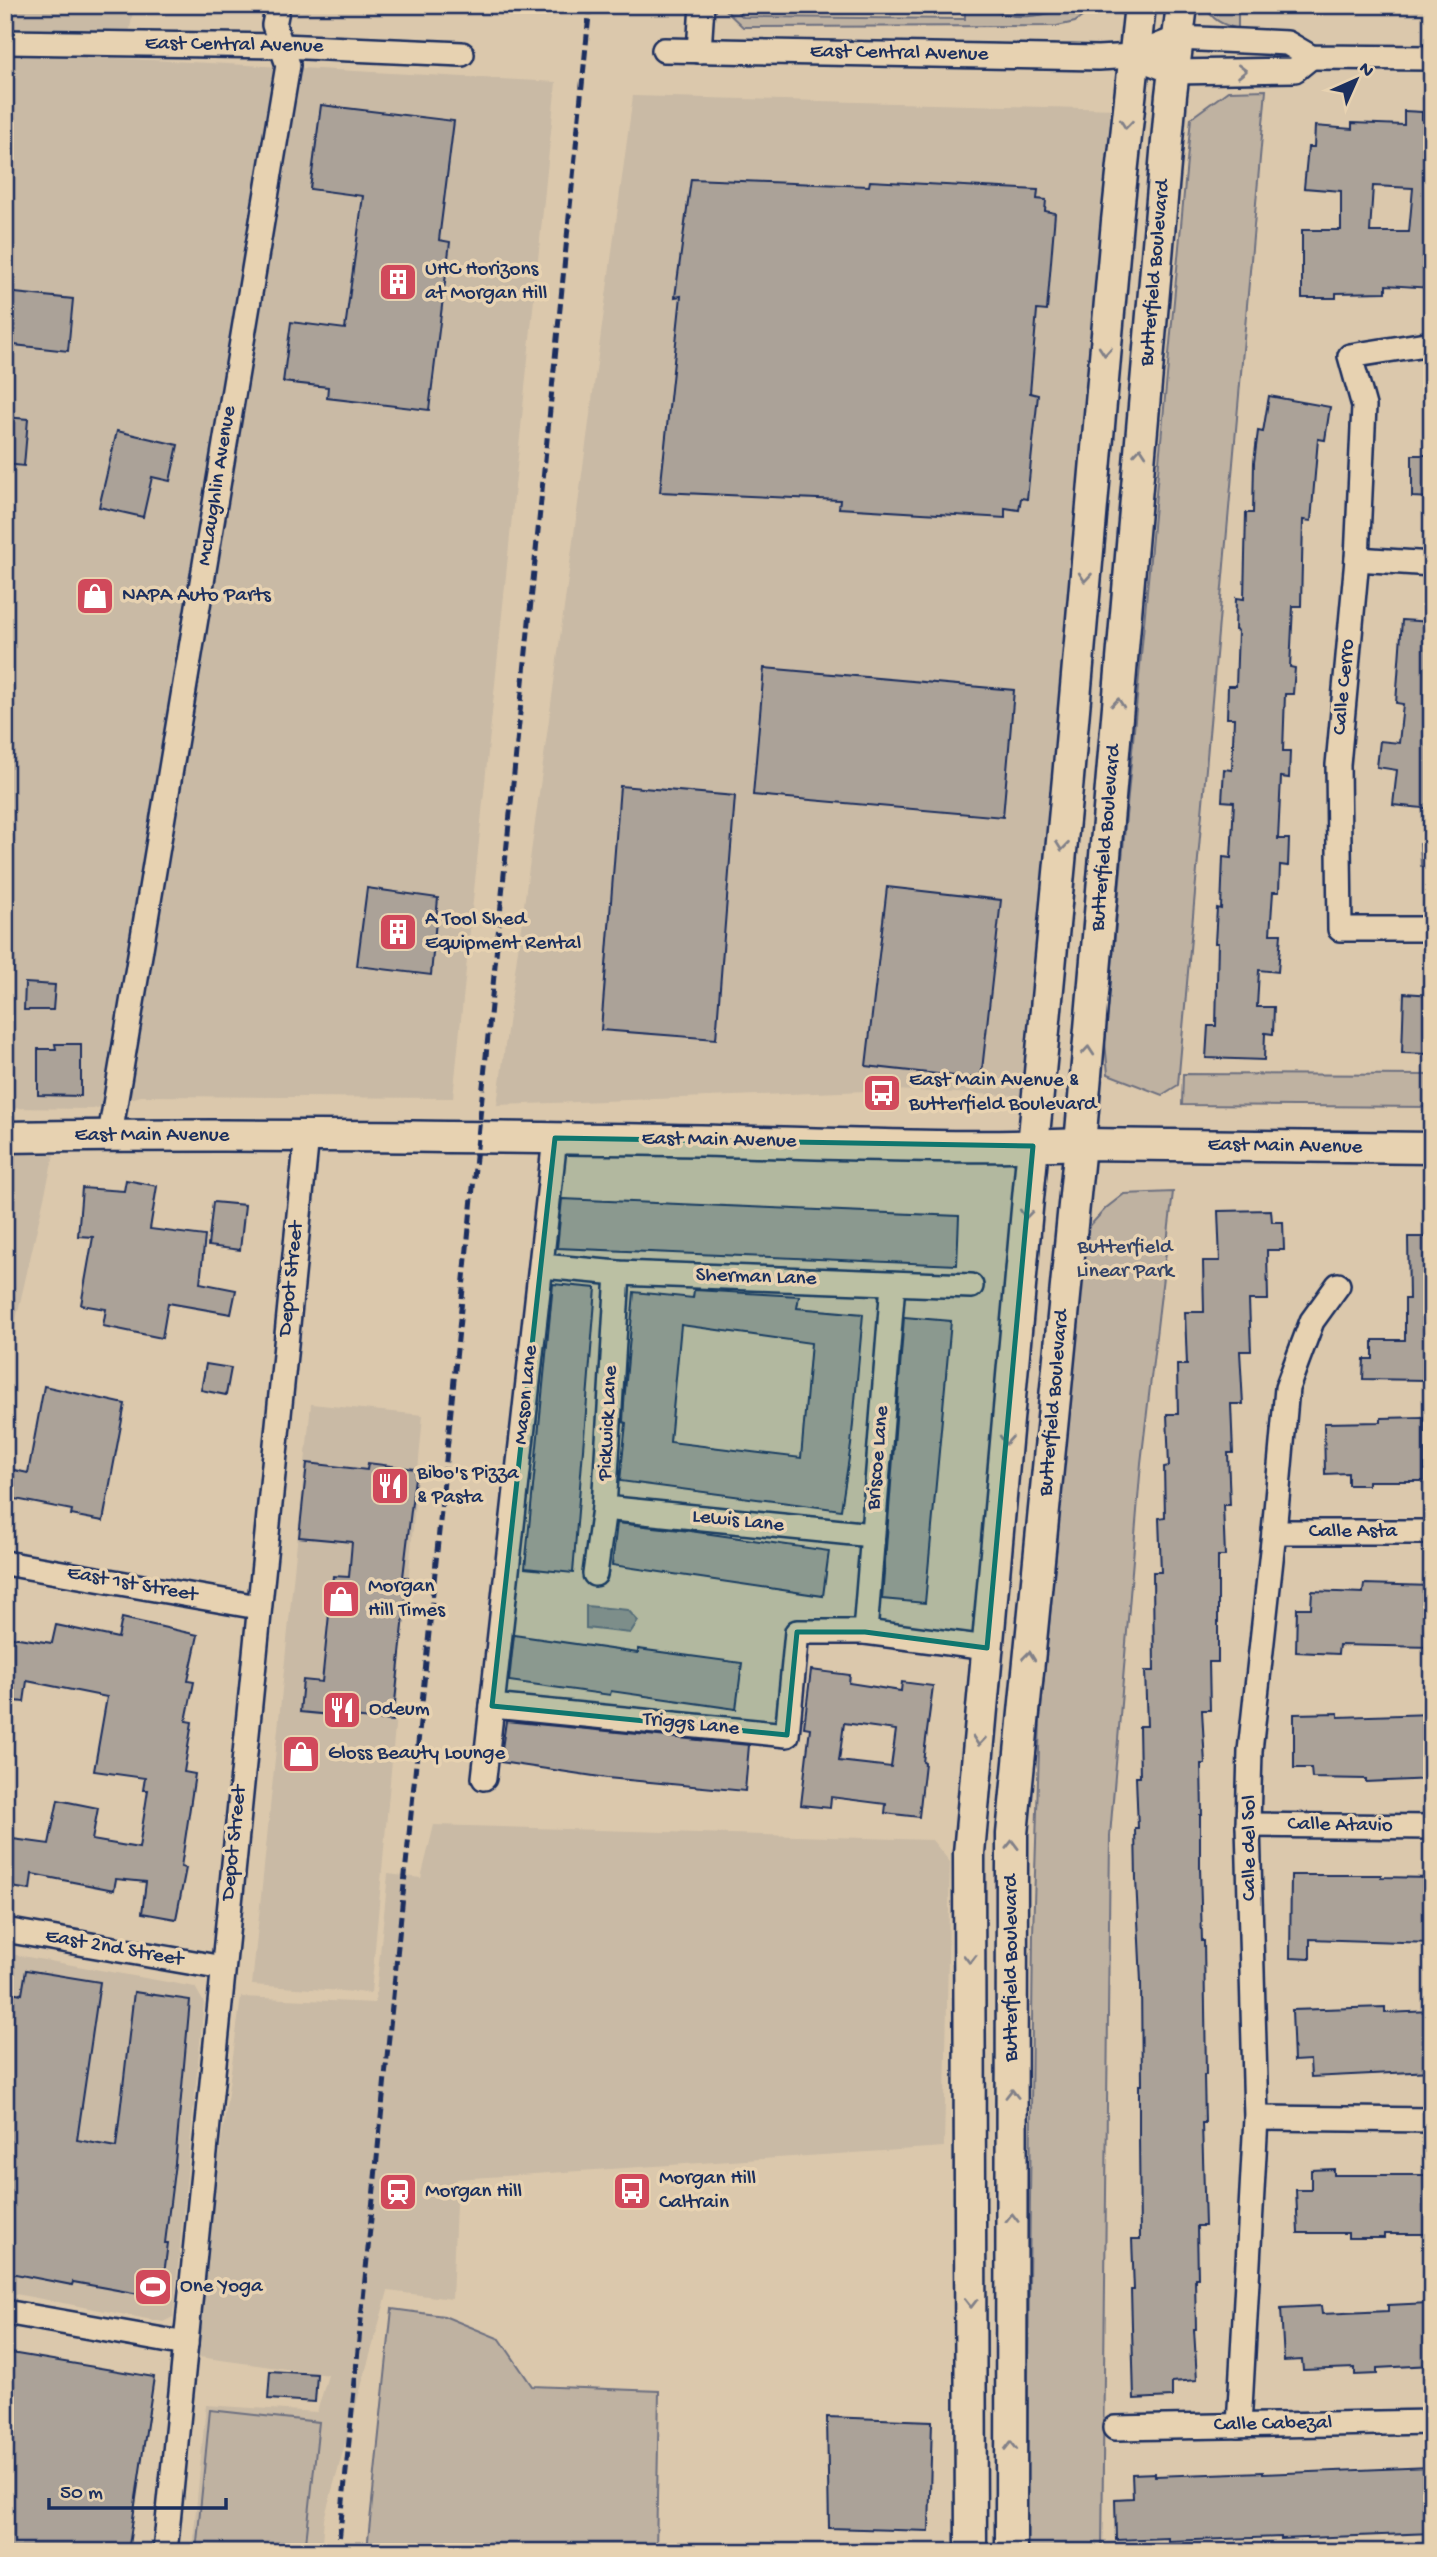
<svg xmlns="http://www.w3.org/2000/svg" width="1437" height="2557" font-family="'Gochi Hand',sans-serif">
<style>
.built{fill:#c9baa5}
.green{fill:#bfb2a1;stroke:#6d7080;stroke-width:2}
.water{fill:#999492;stroke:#676c7d;stroke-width:2}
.building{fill:#aba298;stroke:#1b2f5e;stroke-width:2;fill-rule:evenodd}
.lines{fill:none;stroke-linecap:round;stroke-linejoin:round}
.minor-casing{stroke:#1b2f5e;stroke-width:28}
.major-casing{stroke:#1b2f5e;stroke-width:35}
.minor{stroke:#e7d2b1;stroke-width:23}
.major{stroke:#e7d2b1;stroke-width:30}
.rail{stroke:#1b2f5e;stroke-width:5;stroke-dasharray:10 5;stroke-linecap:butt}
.oneway{stroke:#818088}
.marked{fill:#0f766e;fill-opacity:0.2;stroke:#0f766e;stroke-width:5;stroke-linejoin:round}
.labels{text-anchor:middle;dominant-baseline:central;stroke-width:7;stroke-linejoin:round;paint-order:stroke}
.street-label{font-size:21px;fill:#1b2f5e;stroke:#e7d2b1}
.poi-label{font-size:21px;fill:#1b2f5e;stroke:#e7d2b1;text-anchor:start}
.park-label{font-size:21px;fill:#344368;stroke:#e7d2b1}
</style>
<rect width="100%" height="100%" fill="#dbc8ac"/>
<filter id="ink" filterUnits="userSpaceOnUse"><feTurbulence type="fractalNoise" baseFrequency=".0143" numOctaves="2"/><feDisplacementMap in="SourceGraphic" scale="14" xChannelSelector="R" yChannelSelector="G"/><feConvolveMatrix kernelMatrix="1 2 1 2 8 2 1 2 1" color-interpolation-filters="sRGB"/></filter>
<g filter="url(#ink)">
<!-- built -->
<g class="built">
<path d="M5 5H134L129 35 5 34Z"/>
<path d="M5 52 556 82 453 1098 141 1096 93 1109 5 1108Z"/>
<path d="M633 96 1118 109 1020 1096 894 1090 497 1105Z"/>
<path d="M5 1150H55L5 1368Z"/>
<path d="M311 1404 423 1415 371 1993 252 1985Z"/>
<path d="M434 1825 932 1840 950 1862 944 2147 457 2179 452 2299 388 2291 324 2519 321 2552H192L206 2405 317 2412 328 2375 192 2356 241 1997 375 2003 388 1874 421 1878Z"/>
<path d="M5 1953 195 1987 204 2003 173 2317 163 2322 5 2292Z"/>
</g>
<!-- green -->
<g class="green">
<path d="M725 5H738V12L743 17 965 19V5H1098L1075 22 1057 26 743 27 725 10Z"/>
<path d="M1206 5H1238V29C1224 25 1210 20 1206 5Z"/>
<path d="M1266 90 1178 1085 1162 1095 1108 1074 1105 1042 1191 118 1228 91Z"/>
<path d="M1183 1074 1432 1075V1107L1182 1105Z"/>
<path d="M1173 1192 1141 1463 1110 1836 1102 2552H1026L1033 1934 1040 1719 1087 1229 1106 1208 1124 1194Z"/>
<path d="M392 2309 444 2316 500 2339 532 2386 659 2391 656 2552 367 2550Z"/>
<path d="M210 2410 319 2422 305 2552H196Z"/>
</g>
<!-- water -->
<g class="water">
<path d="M983 5H1031L1033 7 1073 5C1045 17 1010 23 983 5Z"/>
<path d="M1420 844H1432V866H1421Z"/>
<path d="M586 1606 628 1610 638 1621 630 1633 586 1628Z"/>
</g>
<!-- building -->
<g class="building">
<path d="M321 105 454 121 439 240 450 242 429 410 327 398 328 387 283 382 291 322 345 329 363 196 310 189Z"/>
<path d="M1404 111 1422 112V119L1432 120V288L1386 285V292L1336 293V298H1302V230H1341V191L1304 188 1308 147H1314L1315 126 1352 129V123L1404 125ZM1373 186 1413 188 1409 232H1370Z"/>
<path d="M691 179 869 186 870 181 1038 190 1037 199 1046 200 1045 211 1055 213 1047 311 1037 310 1030 393 1038 395 1027 499 1021 498 1019 510 1005 508V518L839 508 840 500 660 492 681 296 675 297Z"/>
<path d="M5 292 73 299 68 351 5 344Z"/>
<path d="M1269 396 1330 407 1325 440 1318 439 1311 521 1303 520 1301 606H1293L1290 667 1295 668 1293 694H1285L1283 751H1290L1289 778 1281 777 1278 839H1289L1288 866 1280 865 1279 892H1273L1270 934H1281L1278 972 1259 970 1257 1007H1274L1273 1034 1265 1033 1264 1060 1206 1058 1208 1026H1216L1218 943H1215L1217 908 1221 909 1223 857 1231 858 1234 802 1222 801 1224 769 1232 770 1234 718H1227L1228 686H1236L1238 631 1235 630 1236 598 1244 599 1246 513H1253L1254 462 1258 431 1263 432Z"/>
<path d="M5 417 28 419 24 466 5 464Z"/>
<path d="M117 431 178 445 170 481 152 477 143 517 99 507Z"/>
<path d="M1412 455H1432V498L1412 497Z"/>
<path d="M1402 620 1432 622V809L1393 805 1397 770 1377 767 1380 741 1399 743 1403 704 1396 703Z"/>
<path d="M764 668 1014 690 1003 817 753 795Z"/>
<path d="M620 786 735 796 716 1039 601 1030Z"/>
<path d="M887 887 1001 900 981 1079 866 1066Z"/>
<path d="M367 888 438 898 431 975 357 966Z"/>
<path d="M25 983 55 985 53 1010H24Z"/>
<path d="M1404 993 1432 995 1430 1054 1402 1053Z"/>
<path d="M55 1044H81V1096L38 1095V1049H56Z"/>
<path d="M126 1180 157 1186 150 1229 205 1236 200 1283 236 1290 231 1314 168 1303 162 1338 103 1326 106 1309 81 1305 93 1237 78 1236 82 1188 124 1191Z"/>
<path d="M562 1199 959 1216 957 1265 557 1248Z"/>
<path d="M213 1202 245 1205 240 1250 208 1246Z"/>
<path d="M1271 1210 1272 1222H1283L1284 1250H1267L1268 1300H1249L1251 1351H1240L1243 1404H1231L1233 1453H1228L1230 1505H1223L1225 1556H1218V1662H1209L1210 1710H1202L1205 1764H1201L1202 1815H1200V1867L1202 1941H1204L1206 2075H1204L1205 2123H1202L1205 2226H1197L1198 2278H1195L1196 2329H1194L1197 2380 1172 2382V2397L1134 2399 1131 2290H1134L1132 2239H1140L1139 2135V2085H1142L1141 1982 1136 1879 1135 1828H1138L1136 1777H1140L1139 1726H1147L1145 1671H1154L1153 1572H1161L1159 1518 1165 1517 1164 1467 1169 1466 1167 1414H1178L1177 1365H1187L1185 1312H1204L1203 1261H1220L1218 1211Z"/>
<path d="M1408 1237H1432V1325H1426V1380L1363 1379 1364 1359H1373V1340H1405V1299H1409Z"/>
<path d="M553 1284 596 1288 573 1573 525 1568Z"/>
<path d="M694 1290 799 1296 797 1308 863 1314 851 1445 841 1510 620 1481 626 1423 623 1422 624 1403 634 1292 693 1298ZM681 1325 811 1343 801 1458 670 1442Z"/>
<path d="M904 1317 951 1321 925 1603 882 1599Z"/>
<path d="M206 1364 231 1368 226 1395 201 1390Z"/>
<path d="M44 1386 125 1404 103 1521 71 1515 72 1510 5 1497V1468L28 1473Z"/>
<path d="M1424 1417V1481H1368V1485H1348V1473L1325 1474 1324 1423 1381 1422V1418Z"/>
<path d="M307 1463 367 1470 368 1463 416 1469 403 1577H408L393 1721 300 1712 303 1680 322 1682 333 1576 349 1577 352 1542 299 1537Z"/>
<path d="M617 1523 690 1531 829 1551 823 1596 612 1565Z"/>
<path d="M1364 1584 1432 1586V1647L1339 1645 1338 1654 1296 1652 1297 1608H1311L1312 1591 1363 1593Z"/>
<path d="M122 1618 198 1635 188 1681 194 1682 186 1721 192 1722 184 1772 195 1774 181 1867 186 1868 176 1919 142 1913 146 1882 116 1879 114 1890 32 1874 30 1890 5 1886V1838L49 1844 58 1800 98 1808 92 1840 139 1848 148 1790H143L145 1778 94 1771 107 1697 27 1681 24 1702 5 1700V1636L52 1643 56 1625 118 1638Z"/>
<path d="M514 1635 638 1653V1649L742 1663 736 1709 611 1691 610 1695 509 1681Z"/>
<path d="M811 1670 850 1675 849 1683 901 1691 902 1682 933 1686 923 1762 925 1763 919 1817 885 1813 886 1804 831 1797 830 1808 801 1805 810 1728 804 1727ZM844 1723 896 1730 891 1767 839 1761Z"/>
<path d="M1338 1713V1717L1432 1714V1779L1366 1782V1779L1312 1778 1311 1768H1294V1714Z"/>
<path d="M506 1721 749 1745 745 1791 607 1778 500 1762Z"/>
<path d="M293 1738 313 1740 310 1769 290 1767Z"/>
<path d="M1291 1875H1381V1877L1432 1878 1431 1943 1310 1939V1959L1290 1958Z"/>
<path d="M26 1970 100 1982 77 2140 116 2147 134 1992 190 2000 175 2163 165 2243H168L161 2298 73 2282 72 2285 5 2272V1991L22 1994Z"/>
<path d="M1385 2007V2013L1432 2011V2071L1311 2077 1310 2060 1294 2061 1292 2010Z"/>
<path d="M1334 2169V2175H1432V2234H1384V2238H1348V2233H1298L1296 2190H1311V2170Z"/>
<path d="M1429 2303 1432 2365 1377 2368V2374L1355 2375V2368L1303 2370 1302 2360 1284 2361 1281 2308 1321 2306 1322 2314 1388 2311V2305Z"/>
<path d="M5 2352 154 2377 128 2552H5Z"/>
<path d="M270 2371 317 2374 315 2402 268 2399Z"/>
<path d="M827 2417 932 2421 929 2531 829 2528Z"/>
<path d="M1430 2467 1432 2533 1281 2539V2537L1168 2541V2538L1116 2540 1115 2499 1133 2498 1132 2474 1155 2473V2476L1263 2472V2474Z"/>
</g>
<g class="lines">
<defs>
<g id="minor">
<path d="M5 42 282 46 462 54"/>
<path d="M664 50 1098 58 1133 56 1178 38 1287 43 1311 57 1432 58"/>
<path d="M699 51 702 5"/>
<path d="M1133 56 1174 72 1295 70 1311 57"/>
<path d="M1432 343 1350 356 1364 406 1357 559 1338 765 1340 929H1432"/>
<path d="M1357 559 1432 564"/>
<path d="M110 1135 288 65 274 25 278 5"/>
<path d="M542 1266 618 1273 971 1286"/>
<path d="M604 1508 872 1535"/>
<path d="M1274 1532H1432"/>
<path d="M5 1563 258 1607"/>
<path d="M595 1574 604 1508 618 1273"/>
<path d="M865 1632 893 1284"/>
<path d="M492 1706 787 1735 797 1632H865L987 1648"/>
<path d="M484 1778 555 1138"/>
<path d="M1248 1825 1432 1827"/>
<path d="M5 1930 223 1968"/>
<path d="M1256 2118 1432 2120"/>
<path d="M5 2312 186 2344"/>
<path d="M1239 2426 1256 2118 1248 1825 1250 1751 1274 1532 1287 1388 1312 1321 1338 1285"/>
<path d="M1115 2428 1432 2422"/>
<path d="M165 2552 307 1135"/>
</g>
<g id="major">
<path d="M5 1137C227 1134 448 1136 670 1140 806 1142 944 1150 1080 1144L1432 1148"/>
<path d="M971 2552 969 1853 1027 1209 1068 778 1117 221 1140 5"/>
<path d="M1011 2552 1012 1834 1080 1144 1171 95 1182 5"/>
</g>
</defs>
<!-- minor casing -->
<use href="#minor" class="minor-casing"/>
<!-- major casing -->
<use href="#major" class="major-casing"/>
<!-- minor -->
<use href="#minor" class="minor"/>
<!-- major -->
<use href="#major" class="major"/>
<!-- rail -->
<path class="rail" d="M338 2552 590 5"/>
</g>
<!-- one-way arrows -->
<defs><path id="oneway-chevron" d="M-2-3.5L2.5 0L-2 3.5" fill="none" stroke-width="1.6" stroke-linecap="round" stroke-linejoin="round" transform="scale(1.75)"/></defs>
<g class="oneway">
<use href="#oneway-chevron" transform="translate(1242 71) rotate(-1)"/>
<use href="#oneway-chevron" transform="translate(1126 124) rotate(96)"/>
<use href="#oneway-chevron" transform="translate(1105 351) rotate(95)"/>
<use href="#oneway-chevron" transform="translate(1140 452) rotate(-85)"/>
<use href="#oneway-chevron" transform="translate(1085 577) rotate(95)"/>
<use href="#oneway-chevron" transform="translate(1118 703) rotate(-85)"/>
<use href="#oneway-chevron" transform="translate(1062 846) rotate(96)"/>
<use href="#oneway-chevron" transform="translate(1088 1051) rotate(-85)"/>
<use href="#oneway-chevron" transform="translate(1026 1214) rotate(96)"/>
<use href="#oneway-chevron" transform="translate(1006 1440) rotate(95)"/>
<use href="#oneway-chevron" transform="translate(1029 1656) rotate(-84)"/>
<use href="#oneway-chevron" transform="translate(979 1741) rotate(95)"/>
<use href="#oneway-chevron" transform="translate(1012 1845) rotate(-89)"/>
<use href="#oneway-chevron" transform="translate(970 1959) rotate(90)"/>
<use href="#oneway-chevron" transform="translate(1012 2094) rotate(-90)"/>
<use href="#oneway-chevron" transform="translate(1012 2218) rotate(-90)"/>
<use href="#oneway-chevron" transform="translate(971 2303) rotate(90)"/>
<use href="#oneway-chevron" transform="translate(1011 2446) rotate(-90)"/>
</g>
</g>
<!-- marked area -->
<path class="marked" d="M555 1138 1033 1146 987 1648 865 1632H797L787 1735 492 1706Z"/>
<!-- icons -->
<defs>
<symbol id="building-square" viewBox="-11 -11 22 22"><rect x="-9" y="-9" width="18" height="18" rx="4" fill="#d1495b" stroke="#e7d2b1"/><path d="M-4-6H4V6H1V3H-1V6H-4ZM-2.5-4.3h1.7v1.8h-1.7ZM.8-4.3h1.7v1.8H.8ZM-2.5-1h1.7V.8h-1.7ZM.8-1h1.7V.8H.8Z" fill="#fff"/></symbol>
<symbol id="shop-square" viewBox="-11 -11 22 22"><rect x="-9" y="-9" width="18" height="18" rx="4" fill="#d1495b" stroke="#e7d2b1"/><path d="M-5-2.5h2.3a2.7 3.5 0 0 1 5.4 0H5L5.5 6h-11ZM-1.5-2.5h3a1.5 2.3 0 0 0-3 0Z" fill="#fff"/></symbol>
<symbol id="bus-square" viewBox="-11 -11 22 22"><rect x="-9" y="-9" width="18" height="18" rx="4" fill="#d1495b" stroke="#e7d2b1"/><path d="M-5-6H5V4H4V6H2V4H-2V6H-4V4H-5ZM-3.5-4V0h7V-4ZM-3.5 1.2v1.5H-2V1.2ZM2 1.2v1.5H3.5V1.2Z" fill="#fff"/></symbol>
<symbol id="restaurant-square" viewBox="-11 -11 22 22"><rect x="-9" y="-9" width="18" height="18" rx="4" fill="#d1495b" stroke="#e7d2b1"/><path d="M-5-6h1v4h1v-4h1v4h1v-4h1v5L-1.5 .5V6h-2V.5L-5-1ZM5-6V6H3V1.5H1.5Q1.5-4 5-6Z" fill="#fff"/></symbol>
<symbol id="station-square" viewBox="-11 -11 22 22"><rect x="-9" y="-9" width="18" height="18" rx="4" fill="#d1495b" stroke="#e7d2b1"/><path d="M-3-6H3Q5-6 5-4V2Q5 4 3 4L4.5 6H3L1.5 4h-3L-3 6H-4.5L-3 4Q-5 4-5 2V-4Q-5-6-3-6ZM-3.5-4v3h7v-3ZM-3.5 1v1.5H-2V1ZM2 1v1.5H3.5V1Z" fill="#fff"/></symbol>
<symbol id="stadium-square" viewBox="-11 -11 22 22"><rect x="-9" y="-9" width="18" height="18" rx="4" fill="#d1495b" stroke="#e7d2b1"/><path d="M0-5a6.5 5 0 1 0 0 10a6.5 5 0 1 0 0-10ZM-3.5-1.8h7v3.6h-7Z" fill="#fff"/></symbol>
</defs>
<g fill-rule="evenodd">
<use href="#building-square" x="376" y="260" width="44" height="44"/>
<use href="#shop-square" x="73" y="574" width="44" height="44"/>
<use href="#building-square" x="376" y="910" width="44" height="44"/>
<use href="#bus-square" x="860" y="1071" width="44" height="44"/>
<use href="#restaurant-square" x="368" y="1464" width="44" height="44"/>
<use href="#shop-square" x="319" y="1577" width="44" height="44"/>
<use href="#restaurant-square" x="320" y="1688" width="44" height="44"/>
<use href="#shop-square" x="279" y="1732" width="44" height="44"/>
<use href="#bus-square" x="610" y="2169" width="44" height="44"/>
<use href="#station-square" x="376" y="2170" width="44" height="44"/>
<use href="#stadium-square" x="131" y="2265" width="44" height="44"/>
</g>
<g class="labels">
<!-- street labels -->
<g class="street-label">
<text transform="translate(234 46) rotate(1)">East Central Avenue</text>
<text transform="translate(899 54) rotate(1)">East Central Avenue</text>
<text transform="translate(1156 273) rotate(-85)">Butterfield Boulevard</text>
<text transform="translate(218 486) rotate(-81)">McLaughlin Avenue</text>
<text transform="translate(1345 687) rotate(-85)">Calle Cerro</text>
<text transform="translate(1107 838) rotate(-85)">Butterfield Boulevard</text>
<text x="152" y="1136">East Main Avenue</text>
<text transform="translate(719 1141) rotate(1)">East Main Avenue</text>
<text transform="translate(1285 1147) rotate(1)">East Main Avenue</text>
<text transform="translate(756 1278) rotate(2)">Sherman Lane</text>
<text transform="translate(292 1279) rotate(-84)">Depot Street</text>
<text transform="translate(527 1395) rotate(-84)">Mason Lane</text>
<text transform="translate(1055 1403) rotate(-85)">Butterfield Boulevard</text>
<text transform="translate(609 1423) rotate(-87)">Pickwick Lane</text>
<text transform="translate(879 1458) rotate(-85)">Briscoe Lane</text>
<text transform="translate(738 1522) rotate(6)">Lewis Lane</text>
<text x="1353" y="1532">Calle Asta</text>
<text transform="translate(132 1585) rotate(10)">East 1st Street</text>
<text transform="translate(691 1725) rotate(6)">Triggs Lane</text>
<text transform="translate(1340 1826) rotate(1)">Calle Atavio</text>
<text transform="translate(235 1843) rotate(-84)">Depot Street</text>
<text transform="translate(1250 1848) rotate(-90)">Calle del Sol</text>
<text transform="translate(114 1949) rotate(10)">East 2nd Street</text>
<text transform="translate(1012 1968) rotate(-90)">Butterfield Boulevard</text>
<text transform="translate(1273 2425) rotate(-1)">Calle Cabezal</text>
</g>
<!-- poi labels -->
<g class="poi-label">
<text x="425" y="270">UHC Horizons<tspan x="425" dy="24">at Morgan Hill</tspan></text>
<text x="122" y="596">NAPA Auto Parts</text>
<text x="425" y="920">A Tool Shed<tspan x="425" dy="24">Equipment Rental</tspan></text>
<text x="909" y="1081">East Main Avenue &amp;<tspan x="909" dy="24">Butterfield Boulevard</tspan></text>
<text x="417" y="1474">Bibo's Pizza<tspan x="417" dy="24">&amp; Pasta</tspan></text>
<text x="368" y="1587">Morgan<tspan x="368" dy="24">Hill Times</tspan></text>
<text x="369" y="1710">Odeum</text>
<text x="328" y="1754">Gloss Beauty Lounge</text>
<text x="659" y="2179">Morgan Hill<tspan x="659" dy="24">Caltrain</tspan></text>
<text x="425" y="2192">Morgan Hill</text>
<text x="180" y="2287">One Yoga</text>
</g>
<!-- park labels -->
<g class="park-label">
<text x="1125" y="1248">Butterfield<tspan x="1125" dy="24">Linear Park</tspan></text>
</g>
</g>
<!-- margin -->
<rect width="1437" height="2557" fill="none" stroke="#e7d2b1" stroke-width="28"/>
<rect x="14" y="14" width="1409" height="2529" fill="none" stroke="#1b2f5e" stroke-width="2.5" filter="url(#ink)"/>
<!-- north arrow -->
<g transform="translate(1356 80) rotate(45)" stroke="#e7d2b1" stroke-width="5" paint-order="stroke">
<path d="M0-5L12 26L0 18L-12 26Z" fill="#1b2f5e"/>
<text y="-10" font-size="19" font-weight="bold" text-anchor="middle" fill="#1b2f5e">N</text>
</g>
<!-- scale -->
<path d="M49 2498v10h177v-10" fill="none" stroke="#1b2f5e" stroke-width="3.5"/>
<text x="60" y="2498" font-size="21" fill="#1b2f5e" stroke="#e7d2b1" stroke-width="5" paint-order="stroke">50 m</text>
</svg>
